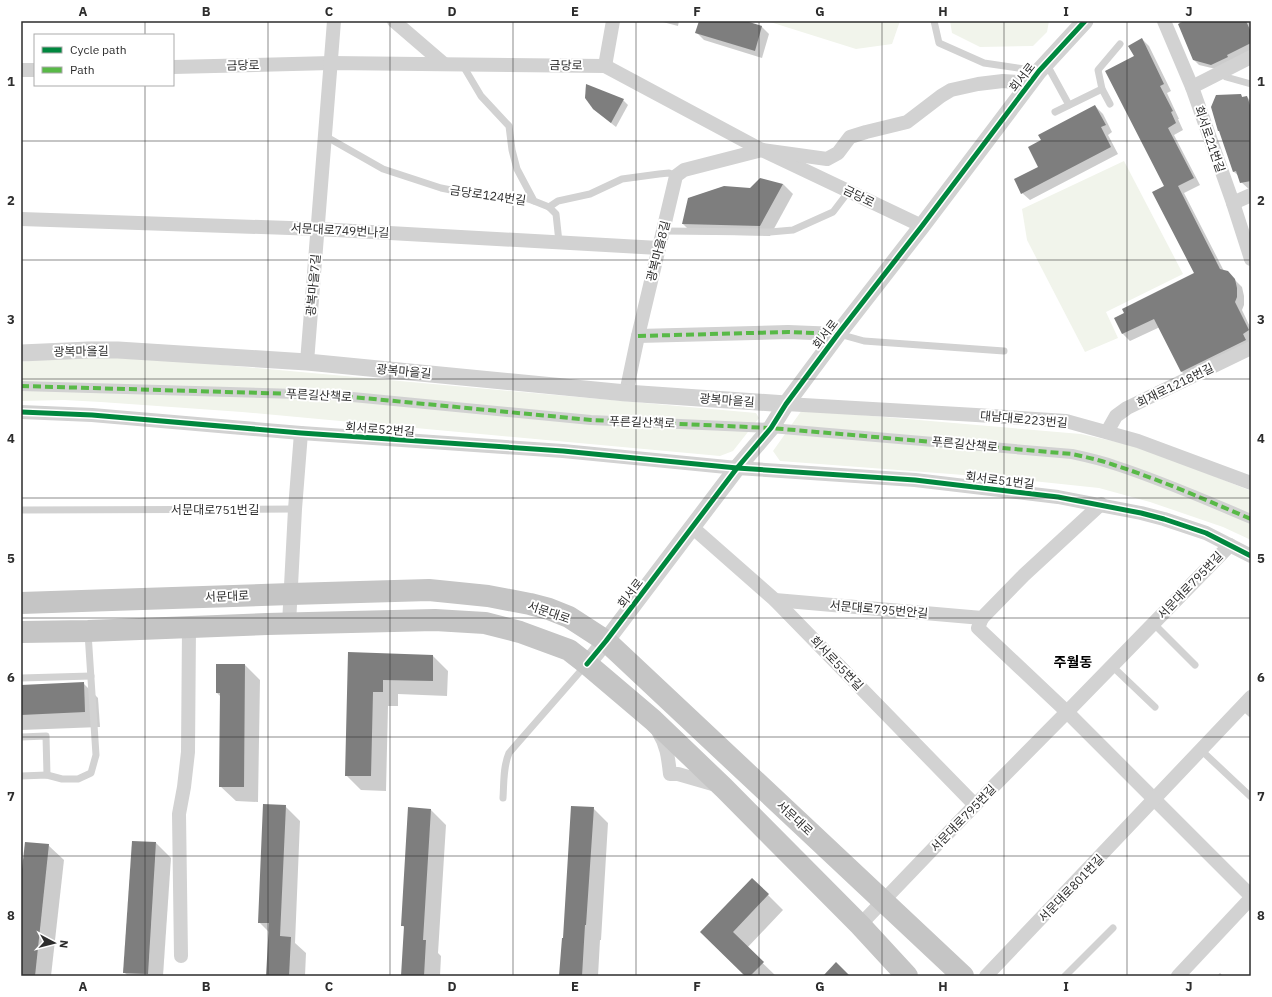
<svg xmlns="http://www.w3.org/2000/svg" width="1272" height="997" font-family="'IBM Plex Sans','Noto Sans KR',sans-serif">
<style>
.green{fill:#f1f4eb}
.shadow{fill:#0003}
.building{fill:#7e7e7e}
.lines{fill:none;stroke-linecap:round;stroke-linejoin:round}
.service{stroke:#d2d2d2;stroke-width:7}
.pedestrian{stroke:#d2d2d2;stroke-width:10}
.minor{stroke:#d2d2d2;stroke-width:14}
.tertiary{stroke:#d2d2d2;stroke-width:17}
.primary{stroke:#c5c5c5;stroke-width:22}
.quiet{stroke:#58b947;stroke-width:4;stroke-dasharray:8 4;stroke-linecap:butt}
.cycleway-casing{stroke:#fff;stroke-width:8}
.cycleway{stroke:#00873e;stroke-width:5}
.grid{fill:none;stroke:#2d2d2d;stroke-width:1;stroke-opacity:0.55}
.labels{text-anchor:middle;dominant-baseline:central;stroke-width:4;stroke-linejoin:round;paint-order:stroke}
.street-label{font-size:12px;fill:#2d2d2d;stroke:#fff}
.quarter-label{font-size:14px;font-weight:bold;fill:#000;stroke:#fff}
.neatline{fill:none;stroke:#2d2d2d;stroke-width:1.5}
.grid-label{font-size:13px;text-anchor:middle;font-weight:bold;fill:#2d2d2d}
</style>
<rect width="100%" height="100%" fill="#fff"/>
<!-- green -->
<g class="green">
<path d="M767 21H900L892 44 856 49Z"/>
<path d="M950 21H1049L1047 32 1033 46 980 47 952 33Z"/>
<path d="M1124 161 1183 274 1106 312 1118 338 1085 352 1027 240 1022 209Z"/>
<path d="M122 356 756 413 759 418 733 451 720 456 242 412 101 402 64 400 21 401V362L52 358Z"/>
<path d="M802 410 1081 434 1130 445 1169 458 1251 491V540L1223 527 1150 502 1099 488 1003 478 780 461 773 451Z"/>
</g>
<!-- shadow -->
<g class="shadow">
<path d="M659 21H679L678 26Z"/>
<path d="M700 21H742L762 27 769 34 762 58 704 40 696 32Z"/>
<path d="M1179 21H1251V50L1216 69 1199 65 1194 60Z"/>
<path d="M1142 39 1149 46 1171 91 1167 93 1179 119H1178L1183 130 1174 135 1200 185 1184 193 1224 271 1227 272 1242 287 1244 296V305L1242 310 1251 329V340L1249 341 1251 345 1189 379 1182 372 1160 327 1130 341 1123 334 1115 319 1195 273 1165 186 1135 57Z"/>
<path d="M1241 95 1243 98 1247 97 1251 101V191L1241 182 1239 176 1234 172 1221 132Z"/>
<path d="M623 100 628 105 616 127 593 109Z"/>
<path d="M1095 106 1103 114 1112 132 1108 135 1118 154 1030 200 1022 193 1040 167Z"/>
<path d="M783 184 793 194 770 236 693 234 683 224 750 189Z"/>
<path d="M349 653 433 656 448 671 447 696 398 694V706H388L386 791 361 790 346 775Z"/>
<path d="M217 665H245L260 680 258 802 236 801 220 786 221 697 217 693Z"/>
<path d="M83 683 98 698 100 727 21 730V686Z"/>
<path d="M285 806 300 821 295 943 306 953 305 976H267L270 933 259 922Z"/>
<path d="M593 808 608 823 601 940H600L598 976H560L564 939Z"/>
<path d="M431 810 446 825 438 953 441 956 440 976H402L405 928 402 925Z"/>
<path d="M156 843 171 858 163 976H128L124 972Z"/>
<path d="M48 845 64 860 51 976H21V887Z"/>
<path d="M752 879 783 910 747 948 776 976H746L716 947Z"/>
<path d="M1220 973 1223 976H1217Z"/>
</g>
<!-- building -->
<g class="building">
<path d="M699 21H746L762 26 755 51 695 33Z"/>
<path d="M1184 21H1246L1251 32V43L1227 55 1228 57 1211 65 1193 60 1178 24Z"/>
<path d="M1142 38 1164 84 1160 86 1173 111 1171 112 1176 123 1168 128 1194 178 1178 186 1220 269 1228 271 1235 279 1237 288V297L1235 302 1249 330 1243 334 1246 340 1181 372 1154 319 1122 334 1114 318 1124 313 1122 309 1194 273 1152 192 1164 186 1105 71 1134 56 1128 46Z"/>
<path d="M586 84 624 99 611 123 593 109 585 98Z"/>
<path d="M1241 94 1242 97 1247 96 1251 108V181L1240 183 1236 171 1233 172 1219 131H1218L1211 107 1216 95Z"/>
<path d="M1095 105 1106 125 1101 127 1111 147 1021 194 1014 179 1038 167 1028 147 1041 140 1038 135Z"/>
<path d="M760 178 783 184 760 226 682 224 688 198 724 186 750 188Z"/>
<path d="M348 652 433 655V681L383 680V692H373L371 776H345Z"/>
<path d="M216 664H245L244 787H219L220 693H216Z"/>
<path d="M84 682 85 712 21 715V685Z"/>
<path d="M263 804 286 805 280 936 291 937 289 976H266L269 923H258Z"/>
<path d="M571 806 594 807 586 925H585L582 976H559L562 938H563Z"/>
<path d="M408 807 431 809 423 940H426L424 976H401L404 926H401Z"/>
<path d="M132 841 156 842 148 974 123 973Z"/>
<path d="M25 842 49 844 35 976 21 975V878Z"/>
<path d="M752 878 769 894 733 932 764 962 750 976H745L700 932Z"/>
<path d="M836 962 850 976H823Z"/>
</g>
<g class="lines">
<!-- service -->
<g class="service">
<path d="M934 21 939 43 984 63 1038 71"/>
<path d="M1046 63 1069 105"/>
<path d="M462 64 481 96 509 126 512 150 517 169 534 201 549 207 556 214 559 242"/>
<path d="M1222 72 1226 77 1251 84"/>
<path d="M1110 104 1102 89 1098 70 1120 44"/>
<path d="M1055 112 1102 89"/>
<path d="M325 136 383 169 441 188 476 195 525 198 534 201"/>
<path d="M549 207 558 201 590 194 622 179 659 174 669 173 676 176"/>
<path d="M664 231 770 232 793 230 833 212 849 191"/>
<path d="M839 334 864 341 1004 351"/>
<path d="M21 510 295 509"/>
<path d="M1153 623 1195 665"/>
<path d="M1112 666 1155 707"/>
<path d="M21 678 91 676"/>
<path d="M1242 706 1251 714"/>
<path d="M21 737 46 736 47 775"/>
<path d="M1201 750 1251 797"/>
<path d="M21 776 47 775 62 779H78L91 773 96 755 88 633"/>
<path d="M503 798C504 783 503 767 509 753L585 666"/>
<path d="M1065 976 1113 928"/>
</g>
<!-- pedestrian -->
<path class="pedestrian" d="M21 386 332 395 591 420 771 428 1072 454C1086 457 1100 460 1114 465 1161 480 1206 500 1251 519"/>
<!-- minor -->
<g class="minor">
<path d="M394 21 444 64"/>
<path d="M1164 21 1192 87 1233 203 1251 259"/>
<path d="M605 66 613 21"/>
<path d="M173 67 331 63 605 66 762 150 922 226"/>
<path d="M21 70H35"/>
<path d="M1192 87 1251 57"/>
<path d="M1233 203 1251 195"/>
<path d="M21 219 318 229 659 248"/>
<path d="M638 336 788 332 838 334"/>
<path d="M307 362 334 21"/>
<path d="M626 393 638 336 676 176 684 170 762 150 827 159 838 153 850 137 866 132 907 122 941 96 951 90 978 84 1003 81 1030 83"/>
<path d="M786 404 976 415 1066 421 1138 441 1251 483"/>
<path d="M21 412 92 415 301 433 563 451 737 468 915 480 1058 497 1141 513 1164 519 1206 533 1251 556"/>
<path d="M1107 432 1116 416 1127 408 1251 348"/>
<path d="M692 527 775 600 975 805"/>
<path d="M775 600 982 618 1024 575 1101 504"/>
<path d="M982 618 978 628 1067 712 1251 896"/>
<path d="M289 624 295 509 301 433"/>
<path d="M658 731C667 746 668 756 670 774H678L716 785"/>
<path d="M860 925 975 805 1067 712 1230 545"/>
<path d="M181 956 179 814 184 787 188 752 189 627"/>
<path d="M986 976 1251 697"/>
<path d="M1178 976 1251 898"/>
</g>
<!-- tertiary -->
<g class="tertiary">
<path d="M21 353 89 350H118L307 362 626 393 786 404"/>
<path d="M587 664 606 641 737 468 771 428 786 404 838 334 922 226 1039 71 1085 21"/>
</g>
<!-- primary -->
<g class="primary">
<path d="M21 603 291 594 429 590 488 596 530 604 549 609 569 617 606 641 963 976"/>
<path d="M21 632 88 631 267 624 435 620 485 623 520 632 569 650 587 664 653 720 724 788 860 925 907 976"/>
</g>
<!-- quiet -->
<g class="quiet">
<path d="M638 336 788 332 838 334"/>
<path d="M21 386 332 395 591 420 771 428 1072 454C1086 457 1100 460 1114 465 1161 480 1206 500 1251 519"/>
</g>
<defs>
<g id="cycleway">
<path d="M21 412 92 415 301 433 563 451 737 468 915 480 1058 497 1141 513 1164 519 1206 533 1251 556"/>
<path d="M587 664 606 641 737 468 771 428 786 404 838 334 922 226 1039 71 1085 21"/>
</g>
</defs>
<!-- cycleway casing -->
<use href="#cycleway" class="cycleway-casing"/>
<!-- cycleway -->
<use href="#cycleway" class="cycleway"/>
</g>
<!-- grid -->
<path class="grid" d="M145 21V35M268 21V976M390 21V976M513 21V976M636 21V976M759 21V976M882 21V976M1004 21V976M1127 21V976M145 85V976M21 141H1251M21 260H1251M21 379H1251M21 498H1251M21 618H1251M21 737H1251M21 856H1251"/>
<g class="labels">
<!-- street labels -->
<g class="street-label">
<text transform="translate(243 65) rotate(-1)">금당로</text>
<text transform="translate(566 65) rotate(1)">금당로</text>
<text transform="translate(1022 77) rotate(-52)">회서로</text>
<text transform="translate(1210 139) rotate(71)">회서로21번길</text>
<text transform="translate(488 195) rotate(8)">금당로124번길</text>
<text transform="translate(859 196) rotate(26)">금당로</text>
<text transform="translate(340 230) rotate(3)">서문대로749번나길</text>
<text transform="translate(658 251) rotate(-76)">광복마을8길</text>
<text transform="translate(313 285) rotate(-85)">광복마을7길</text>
<text transform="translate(825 334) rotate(-53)">회서로</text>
<text transform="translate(81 351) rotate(-1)">광복마을길</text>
<text transform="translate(404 371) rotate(5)">광복마을길</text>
<text transform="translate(1175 385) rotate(-26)">회재로1218번길</text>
<text transform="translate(319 395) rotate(3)">푸른길산책로</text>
<text transform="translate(727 400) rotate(4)">광복마을길</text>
<text transform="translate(1024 419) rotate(5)">대남대로223번길</text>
<text transform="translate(642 422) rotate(2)">푸른길산책로</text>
<text transform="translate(380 429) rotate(4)">회서로52번길</text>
<text transform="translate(965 444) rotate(5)">푸른길산책로</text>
<text transform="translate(1000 480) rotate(7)">회서로51번길</text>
<text x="215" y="509">서문대로751번길</text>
<text transform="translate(1190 585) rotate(-46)">서문대로795번길</text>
<text transform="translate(630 593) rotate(-53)">회서로</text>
<text transform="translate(227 596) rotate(-2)">서문대로</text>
<text transform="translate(879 609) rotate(5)">서문대로795번안길</text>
<text transform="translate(549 612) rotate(19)">서문대로</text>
<text transform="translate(837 663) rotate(46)">회서로55번길</text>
<text transform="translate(795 818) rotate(43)">서문대로</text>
<text transform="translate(963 818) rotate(-46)">서문대로795번길</text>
<text transform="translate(1071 888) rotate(-46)">서문대로801번길</text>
</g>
<!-- quarter labels -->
<g class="quarter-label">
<text x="1073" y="662">주월동</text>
</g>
</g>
<!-- border -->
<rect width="1272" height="997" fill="none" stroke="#ffffff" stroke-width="44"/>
<!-- legend -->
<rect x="34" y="34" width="140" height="52" fill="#ffffff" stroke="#ababab"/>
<rect x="42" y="47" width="20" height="6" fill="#00873e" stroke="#ababab"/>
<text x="70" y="54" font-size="12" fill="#2d2d2d">Cycle path</text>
<rect x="42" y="67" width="20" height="6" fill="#58b947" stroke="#ababab"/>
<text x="70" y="74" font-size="12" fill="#2d2d2d">Path</text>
<!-- north arrow -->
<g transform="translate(54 943) rotate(97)" stroke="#ffffff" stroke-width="3" paint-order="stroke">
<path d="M0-3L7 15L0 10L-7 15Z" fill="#2d2d2d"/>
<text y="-6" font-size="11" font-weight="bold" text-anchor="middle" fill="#2d2d2d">N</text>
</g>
<rect x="22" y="22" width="1228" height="953" class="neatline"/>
<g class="grid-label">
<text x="83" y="16">A</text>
<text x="206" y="16">B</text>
<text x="329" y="16">C</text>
<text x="452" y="16">D</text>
<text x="575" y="16">E</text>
<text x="697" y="16">F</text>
<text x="820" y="16">G</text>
<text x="943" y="16">H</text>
<text x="1066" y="16">I</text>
<text x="1189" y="16">J</text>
<text x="11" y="86">1</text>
<text x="1261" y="86">1</text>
<text x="11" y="205">2</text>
<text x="1261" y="205">2</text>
<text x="11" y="324">3</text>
<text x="1261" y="324">3</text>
<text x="11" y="443">4</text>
<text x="1261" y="443">4</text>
<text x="11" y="563">5</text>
<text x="1261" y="563">5</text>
<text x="11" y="682">6</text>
<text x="1261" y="682">6</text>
<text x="11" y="801">7</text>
<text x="1261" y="801">7</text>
<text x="11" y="920">8</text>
<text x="1261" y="920">8</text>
<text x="83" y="991">A</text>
<text x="206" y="991">B</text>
<text x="329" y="991">C</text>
<text x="452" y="991">D</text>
<text x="575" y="991">E</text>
<text x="697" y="991">F</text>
<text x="820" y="991">G</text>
<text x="943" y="991">H</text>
<text x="1066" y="991">I</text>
<text x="1189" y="991">J</text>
</g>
</svg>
